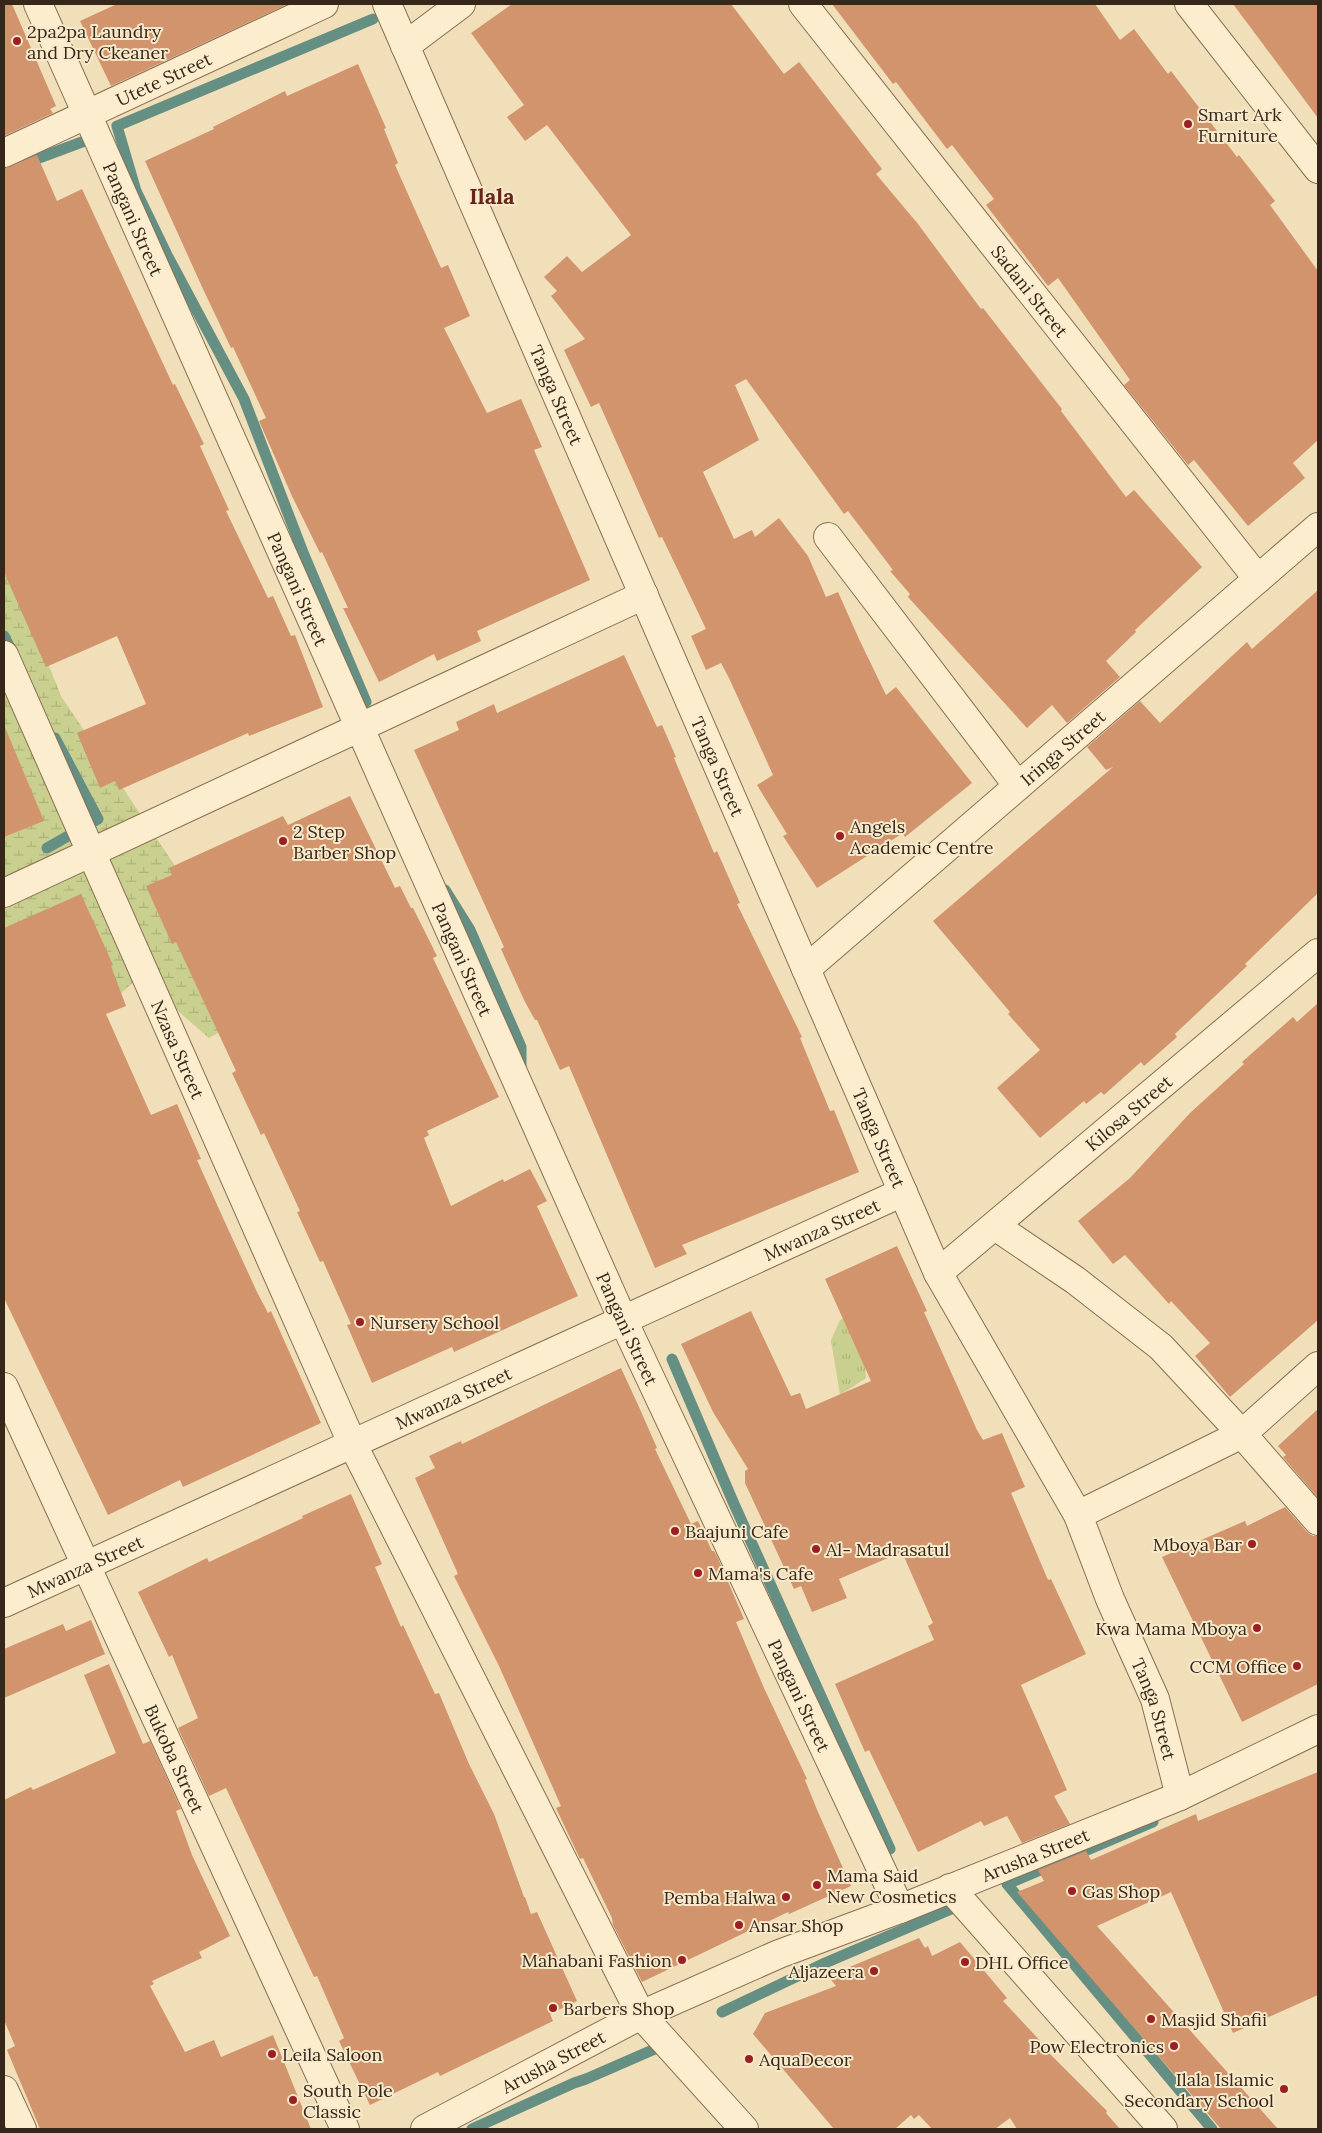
<svg xmlns="http://www.w3.org/2000/svg" width="1322" height="2133" font-family="Lora,serif">
<style>
.grass{fill:url(#grass-tufts)}
.wetland{fill:url(#wetland-marsh)}
.lines{fill:none;stroke-linecap:round;stroke-linejoin:round}
.stream{stroke:#668f84;stroke-width:11}
.building{fill:#d2946c}
.minor-casing{stroke:#896e53;stroke-width:30}
.minor{stroke:#fbedcd;stroke-width:28}
.poi-dot{fill:#9c1f23;stroke:#f8e9ca;stroke-width:2}
.labels{text-anchor:middle;dominant-baseline:central;stroke-width:4;stroke-linejoin:round;paint-order:stroke}
.poi-label{font-size:18px;fill:#36271a;stroke:#f8e9ca;text-anchor:start}
.street-label{font-size:18px;fill:#36271a;stroke:#f8e9ca}
.district-label{font-size:22px;font-weight:bold;fill:#662516;stroke:#f8e9ca}
</style>
<defs>
<pattern id="grass-tufts" width="24" height="20" patternUnits="userSpaceOnUse" patternTransform="scale(1.25)"><rect width="24" height="20" fill="#c9cf8e"/><path d="M3 7l-1-3M5 7V3M7 7l1-3M15 17l-1-3M17 17v-4M19 17l1-3" fill="none" stroke="#adb27a"/></pattern>
<pattern id="wetland-marsh" width="20" height="14" patternUnits="userSpaceOnUse" patternTransform="scale(1.25)"><rect width="20" height="14" fill="#c9cf8e"/><path d="M1 5h8M5 5V1M11 12h8M15 12V8" fill="none" stroke="#adb27a"/></pattern>
</defs>
<rect width="100%" height="100%" fill="#f1dfba"/>
<!-- grass -->
<path class="grass" d="M860 1311 866 1378 840 1395 831 1340 840 1320Z"/>
<!-- wetland -->
<path class="wetland" d="M4 530 12 573 61 696 200 903 254 1013 209 1038 139 977 74 1036 4 1048Z"/>
<g class="lines">
<!-- stream -->
<g class="stream">
<path d="M4 171 90 139"/>
<path d="M4 636 13 654"/>
<path d="M366 702 304 555 244 399 167 255 136 191 117 126 373 19"/>
<path d="M47 848 98 819 55 738"/>
<path d="M445 890 470 930 521 1047V1071"/>
<path d="M672 1359 734 1504 890 1849"/>
<path d="M1153 1822 1007 1884 1212 2129"/>
<path d="M722 2012 825 1963 956 1907"/>
<path d="M472 2129 574 2083 586 2079 664 2045"/>
</g>
</g>
<!-- building -->
<g class="building">
<path d="M4 4H12L56 106 50 109 53 113 4 136Z"/>
<path d="M117 4H288L111 86 80 21Z"/>
<path d="M512 4H731L784 74 799 62 882 169 876 174 918 224 981 309 983 308 1062 409 1061 411 1126 497 1134 490 1202 567 1135 630 1136 632 1106 661 1120 677 1067 723 1052 705 1027 728 908 597 910 594 890 571 893 570 848 511 844 514 746 379 735 385 759 440 703 472 734 539 752 530 755 537 779 518 808 556 826 597 838 592 859 639 886 695 896 687 972 783 905 837 903 833 817 888 783 836 787 834 757 785 773 775 729 678 721 663 706 670 691 636 706 629 662 537 659 538 599 403 591 407 564 350 585 339 551 296 557 291 544 277 567 256 582 272 631 235 547 125 525 141 507 117 524 105 471 33Z"/>
<path d="M832 4H1095L1120 40 1134 29 1168 74 1171 71 1237 157 1239 155 1275 201 1270 205 1318 271V440L1293 463 1305 478 1248 526 1194 460 1188 465 1124 385 1130 380 1058 278 1048 286 986 205 994 199 952 145 947 149 896 82 893 84Z"/>
<path d="M1233 4H1318V118Z"/>
<path d="M358 64 386 128 384 129 398 163 395 165 441 268 448 265 470 316 444 328 487 413 521 399 542 447 534 450 590 580 477 631 481 641 437 661 434 654 379 682 343 608H348L322 552 320 553 292 496 259 421 266 418 233 347 231 348 203 289 145 161 214 129 213 127 285 91 287 96Z"/>
<path d="M37 155 57 201 82 189 173 385 175 384 204 444 200 446 229 510 226 511 268 598 273 596 291 636 295 635 323 707 249 736 248 733 119 790 115 781 100 788 77 733 146 704 117 636 46 667 4 572V168Z"/>
<path d="M1318 590V893L1245 964 1247 966 1175 1034 1177 1037 1144 1066 1141 1062 1104 1095 1101 1092 1086 1104 1084 1101 1040 1138 997 1088 1040 1050 1008 1014 1010 1012 933 921 1113 767 1106 770 1087 747 1140 701 1160 723 1247 642 1252 649Z"/>
<path d="M624 655 657 727 662 725 676 757 674 758 714 853 717 851 740 903 737 904 802 1037 800 1038 830 1111 834 1110 859 1172 682 1245 687 1254 655 1268 569 1066 560 1070 537 1020H535L524 1000 501 949 504 947 414 750 459 730 456 722 494 704 497 713Z"/>
<path d="M4 725 44 821 4 837Z"/>
<path d="M350 796 395 888 400 886 411 908H413L437 956 433 958 499 1097 427 1131 429 1135 424 1138 451 1206 503 1179 504 1182 530 1169 547 1201 537 1206 578 1296 454 1352 452 1347 372 1383 347 1325 351 1324 323 1261 320 1262 297 1212 300 1211 264 1133 261 1135 232 1073 236 1071 176 942 172 944 146 886 172 875 169 868 283 816 288 825Z"/>
<path d="M81 894 113 965 111 966 126 1006 106 1014 151 1115 177 1104 201 1159 197 1160 223 1218 257 1292 268 1313 271 1311 321 1423 183 1487 180 1480 108 1515 4 1298V928Z"/>
<path d="M1318 1003V1320L1230 1397 1195 1356 1210 1343 1171 1301 1169 1304 1125 1255 1113 1264 1078 1221 1130 1178 1190 1113 1244 1064 1242 1062 1293 1017 1297 1022Z"/>
<path d="M897 1246 927 1311 924 1312 977 1430 983 1440 1002 1433 1025 1487 1011 1493 1048 1580 1051 1579 1086 1654 1021 1685 1067 1790 1054 1796 1070 1824 1022 1843 1007 1816 984 1826 981 1821 918 1852 869 1750 865 1752 835 1684 934 1640 928 1626 933 1623 902 1552 839 1579 847 1598 812 1612 801 1586 794 1589 745 1483V1471L748 1469 713 1412 681 1344 751 1311 791 1396 800 1393 806 1409 871 1381 825 1279Z"/>
<path d="M621 1368 639 1407 657 1448 655 1449 691 1524 698 1521 712 1551H714L717 1556 744 1619 736 1622 764 1688 807 1779 805 1780 818 1812 851 1886 789 1914 788 1912 642 1982 613 1925 612 1918 583 1858 580 1859 556 1808 561 1806 499 1666 454 1576 458 1574 415 1478 435 1468 429 1456 461 1441 462 1444Z"/>
<path d="M1318 1409V1498L1283 1457 1286 1455 1278 1446Z"/>
<path d="M351 1494 382 1564 375 1567 401 1627 403 1625 435 1694 439 1693 469 1764 494 1814 524 1897H525L531 1914 537 1912 577 2001 550 2014 553 2021 440 2076 438 2072 370 2105 339 2041 344 2038 317 1976 314 1977 226 1788 209 1796 178 1728 198 1718 172 1655 169 1657 138 1592 207 1558 209 1562 303 1518 302 1516Z"/>
<path d="M1285 1507 1307 1532 1313 1536H1318V1684L1242 1722 1162 1557 1245 1521 1247 1526Z"/>
<path d="M91 1620 105 1654 4 1698V1649L63 1624 66 1631Z"/>
<path d="M109 1664 143 1744 150 1741 181 1809 176 1811 192 1855 230 1936 199 1952 202 1958 152 1981 154 1984 150 1986 185 2052 214 2040 221 2057 273 2035 311 2129H40L7 2050 15 2046 4 2020V1800L31 1787 33 1790 116 1753 84 1675Z"/>
<path d="M1318 1772V1995L1233 2033 1171 1892 1097 1926 1278 2129H1221L1017 1892 1044 1881 1038 1870 1086 1851 1091 1860 1196 1814 1198 1821Z"/>
<path d="M919 1938 925 1948 928 1946 932 1956 960 1942 1007 1998 1003 2001 1046 2047 1044 2048 1107 2111 1106 2113 1120 2129H1017L1010 2118 995 2129H932L919 2115 914 2119 911 2115 895 2129H834L753 2034 765 2013 836 1986 828 1976Z"/>
</g>
<g class="lines">
<defs>
<g id="minor">
<path id="s1" d="M38 4 623 1320 900 1909"/>
<path id="s2" d="M387 4 938 1273 1078 1515 1110 1599 1155 1699 1180 1796"/>
<path id="s3" d="M803 4 1258 579"/>
<path d="M1189 4 1318 169"/>
<path d="M405 46 461 4"/>
<path id="s4" d="M4 153 324 4"/>
<path d="M828 537 1018 786"/>
<path id="s5" d="M4 655 352 1443 641 2015 744 2129"/>
<path d="M4 893 644 595"/>
<path id="s6" d="M806 969 1318 527"/>
<path d="M995 1226 1075 1280 1161 1347 1242 1434 1318 1521"/>
<path id="s7" d="M938 1273 1318 953"/>
<path id="s8" d="M4 1387 345 2129"/>
<path d="M1078 1515 1242 1434 1318 1366"/>
<path id="s9" d="M4 1603 903 1192"/>
<path d="M950 1888 1163 2129"/>
<path d="M4 2090 22 2129"/>
<path id="s10" d="M425 2129 641 2015 779 1954 900 1909 1180 1796 1318 1729"/>
</g>
</defs>
<!-- minor casing -->
<use href="#minor" class="minor-casing"/>
<!-- minor -->
<use href="#minor" class="minor"/>
</g>
<!-- markers -->
<g class="poi-dot">
<circle cx="17" cy="41" r="5"/>
<circle cx="1188" cy="124" r="5"/>
<circle cx="840" cy="836" r="5"/>
<circle cx="283" cy="841" r="5"/>
<circle cx="360" cy="1322" r="5"/>
<circle cx="675" cy="1531" r="5"/>
<circle cx="1252" cy="1544" r="5"/>
<circle cx="816" cy="1549" r="5"/>
<circle cx="698" cy="1573" r="5"/>
<circle cx="1257" cy="1628" r="5"/>
<circle cx="1297" cy="1666" r="5"/>
<circle cx="817" cy="1885" r="5"/>
<circle cx="1072" cy="1891" r="5"/>
<circle cx="786" cy="1897" r="5"/>
<circle cx="739" cy="1925" r="5"/>
<circle cx="682" cy="1960" r="5"/>
<circle cx="965" cy="1962" r="5"/>
<circle cx="874" cy="1971" r="5"/>
<circle cx="553" cy="2008" r="5"/>
<circle cx="1151" cy="2019" r="5"/>
<circle cx="1174" cy="2046" r="5"/>
<circle cx="272" cy="2054" r="5"/>
<circle cx="749" cy="2059" r="5"/>
<circle cx="1284" cy="2089" r="5"/>
<circle cx="293" cy="2100" r="5"/>
</g>
<g class="labels">
<!-- poi labels -->
<g class="poi-label">
<text x="27" y="31">2pa2pa Laundry<tspan x="27" dy="21">and Dry Ckeaner</tspan></text>
<text x="1198" y="114">Smart Ark<tspan x="1198" dy="21">Furniture</tspan></text>
<text x="850" y="826">Angels<tspan x="850" dy="21">Academic Centre</tspan></text>
<text x="293" y="831">2 Step<tspan x="293" dy="21">Barber Shop</tspan></text>
<text x="370" y="1322">Nursery School</text>
<text x="685" y="1531">Baajuni Cafe</text>
<text x="1242" y="1544" text-anchor="end">Mboya Bar</text>
<text x="826" y="1549">Al- Madrasatul</text>
<text x="708" y="1573">Mama's Cafe</text>
<text x="1247" y="1628" text-anchor="end">Kwa Mama Mboya</text>
<text x="1287" y="1666" text-anchor="end">CCM Office</text>
<text x="827" y="1875">Mama Said<tspan x="827" dy="21">New Cosmetics</tspan></text>
<text x="1082" y="1891">Gas Shop</text>
<text x="776" y="1897" text-anchor="end">Pemba Halwa</text>
<text x="749" y="1925">Ansar Shop</text>
<text x="672" y="1960" text-anchor="end">Mahabani Fashion</text>
<text x="975" y="1962">DHL Office</text>
<text x="864" y="1971" text-anchor="end">Aljazeera</text>
<text x="563" y="2008">Barbers Shop</text>
<text x="1161" y="2019">Masjid Shafii</text>
<text x="1164" y="2046" text-anchor="end">Pow Electronics</text>
<text x="282" y="2054">Leila Saloon</text>
<text x="759" y="2059">AquaDecor</text>
<text x="1274" y="2079" text-anchor="end">Ilala Islamic<tspan x="1274" dy="21">Secondary School</tspan></text>
<text x="303" y="2090">South Pole<tspan x="303" dy="21">Classic</tspan></text>
</g>
<!-- street labels -->
<g class="street-label">
<text stroke="none"><textPath href="#s4" startOffset="176">Utete Street</textPath></text>
<text stroke="none"><textPath href="#s1" startOffset="235">Pangani Street</textPath></text>
<text stroke="none"><textPath href="#s3" startOffset="366">Sadani Street</textPath></text>
<text stroke="none"><textPath href="#s2" startOffset="426">Tanga Street</textPath></text>
<text stroke="none"><textPath href="#s1" startOffset="640">Pangani Street</textPath></text>
<text stroke="none"><textPath href="#s6" startOffset="339">Iringa Street</textPath></text>
<text stroke="none"><textPath href="#s2" startOffset="831">Tanga Street</textPath></text>
<text stroke="none"><textPath href="#s1" startOffset="1045">Pangani Street</textPath></text>
<text stroke="none"><textPath href="#s5" startOffset="431">Nzasa Street</textPath></text>
<text stroke="none"><textPath href="#s7" startOffset="249">Kilosa Street</textPath></text>
<text stroke="none"><textPath href="#s2" startOffset="1236">Tanga Street</textPath></text>
<text stroke="none"><textPath href="#s9" startOffset="899">Mwanza Street</textPath></text>
<text stroke="none"><textPath href="#s1" startOffset="1450">Pangani Street</textPath></text>
<text stroke="none"><textPath href="#s9" startOffset="494">Mwanza Street</textPath></text>
<text stroke="none"><textPath href="#s9" startOffset="89">Mwanza Street</textPath></text>
<text stroke="none"><textPath href="#s1" startOffset="1855">Pangani Street</textPath></text>
<text stroke="none"><textPath href="#s2" startOffset="1872">Tanga Street</textPath></text>
<text stroke="none"><textPath href="#s8" startOffset="409">Bukoba Street</textPath></text>
<text stroke="none"><textPath href="#s10" startOffset="670">Arusha Street</textPath></text>
<text stroke="none"><textPath href="#s10" startOffset="145">Arusha Street</textPath></text>
</g>
<!-- district labels -->
<g class="district-label">
<text x="492" y="196">Ilala</text>
</g>
</g>
<!-- border -->
<rect width="1322" height="2133" fill="none" stroke="#36271a" stroke-width="10"/>
</svg>
